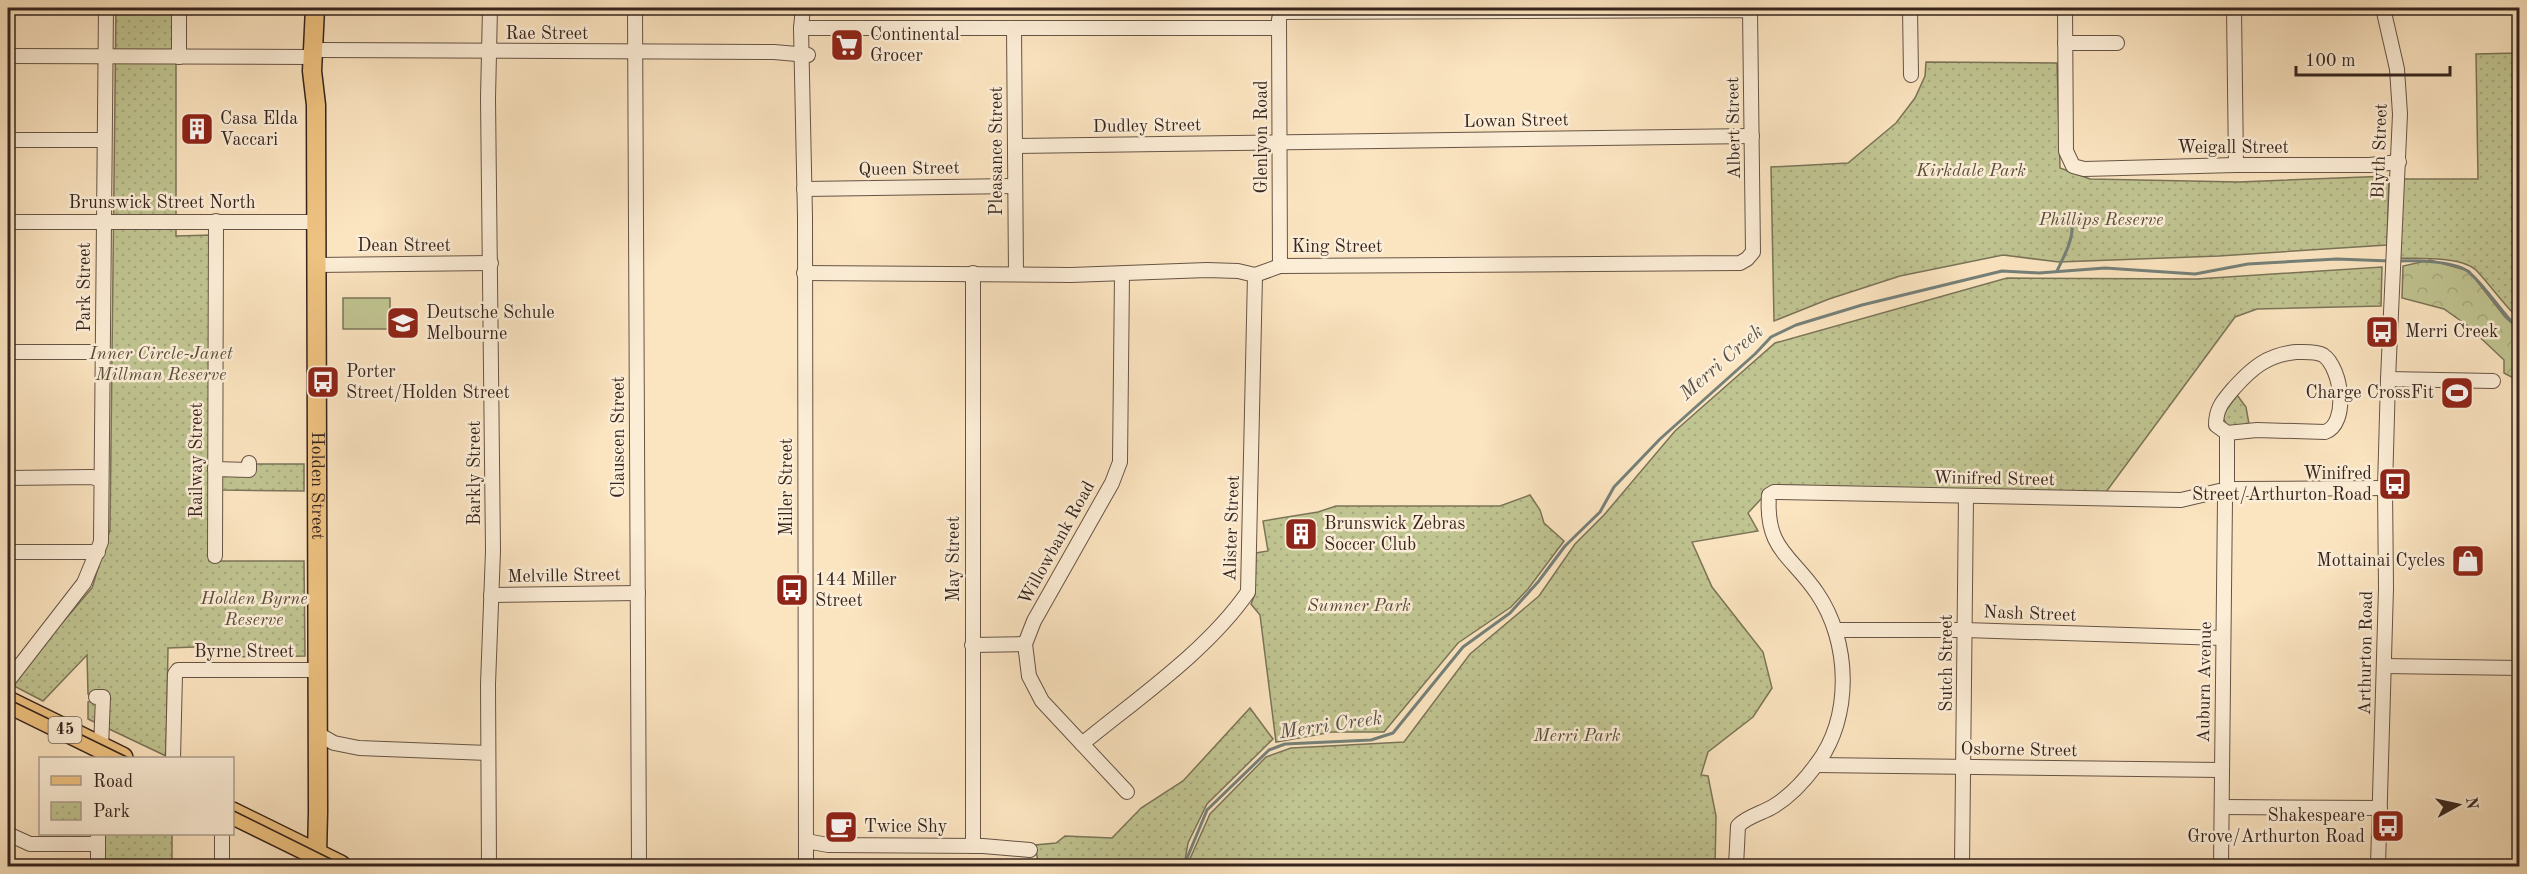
<svg xmlns="http://www.w3.org/2000/svg" width="2527" height="874" font-family="'Old Standard TT',serif">
<style>
.grass{fill:#c0c491;stroke:#7b7458;stroke-width:1.5}
.forest{fill:url(#forest-crowns);stroke:#7b7458;stroke-width:1.5}
.park{fill:url(#park-dots);stroke:#7b7458;stroke-width:1.5}
.lines{fill:none;stroke-linecap:round;stroke-linejoin:round}
.stream{stroke:#758079;stroke-width:3}
.minor-casing{stroke:#675446;stroke-width:16}
.major-casing{stroke:#36241e;stroke-width:21}
.highway-casing{stroke:#36241e;stroke-width:24}
.minor{stroke:#fcedd6;stroke-width:14}
.major{stroke:#eec280;stroke-width:18}
.highway{stroke:#eec280;stroke-width:21}
.tram{stroke:#36241e;stroke-width:1.5}
.labels{text-anchor:middle;dominant-baseline:central;stroke-width:5;stroke-linejoin:round;paint-order:stroke}
.shield{fill:#fcedd6;stroke:#716055;stroke-width:1.5}
.shield-label{font-size:16px;font-weight:bold;fill:#36241e}
.street-label{font-size:18px;fill:#36241e;stroke:#fcedd6}
.poi-label{font-size:18px;fill:#36241e;stroke:#fcedd6;text-anchor:start}
.park-label{font-size:18px;font-style:italic;fill:#584c3b;stroke:#fcedd6}
.water-label{font-size:20px;font-style:italic;fill:#56524b;stroke:#fcedd6}
</style>
<defs>
<pattern id="forest-crowns" width="20" height="18" patternUnits="userSpaceOnUse" patternTransform="scale(1.5)"><rect width="20" height="18" fill="#c0c491"/><path d="M2 6a3 3 0 1 1 6 0M12 15a3 3 0 1 1 6 0" fill="none" stroke="#a6a87d"/></pattern>
<pattern id="park-dots" width="8" height="8" patternUnits="userSpaceOnUse" patternTransform="scale(1.5)"><rect width="8" height="8" fill="#c0c491"/><path d="M2 2h.1M6 6h.1" fill="none" stroke="#a6a87d" stroke-width="1.8" stroke-linecap="round"/></pattern>
</defs>
<rect width="100%" height="100%" fill="#fbe4c0"/>
<filter id="stains"><feTurbulence type="fractalNoise" baseFrequency=".00333" numOctaves="4"/><feColorMatrix values="0 0 0 0 .2 0 0 0 0 .09 0 0 0 0 .02 0 0 0 .5 -.17"/></filter>
<radialGradient id="worn" r=".72"><stop offset=".6" stop-color="#630" stop-opacity="0"/><stop offset="1" stop-color="#630" stop-opacity=".3"/></radialGradient>
<!-- grass -->
<rect class="grass" x="343" y="298" width="47" height="31"/>
<!-- forest -->
<path class="forest" d="M2430 260 2469 271 2505 317 2519 330V381L2504 373V360L2468 326 2444 309 2402 298 2403 266Z"/>
<!-- park -->
<g class="park">
<path d="M116 8H176V236L212 235 209 561H304L305 656 224 657 222 646 168 648 166 756 88 719V702L91 701V695L88 694 87 655 43 701 12 685 15 678 92 588 110 530Z"/>
<path d="M2519 53V319C2503 304 2491 286 2476 270 2461 256 2418 259 2398 258L2400 179H2478L2476 54Z"/>
<path d="M1926 62 2057 63 2060 168 2090 179 2239 182 2389 176 2387 245 2219 256 2059 262 2003 255 1900 276 1829 299 1774 321 1771 167 1848 163 1896 123 1915 98 1925 76Z"/>
<path d="M2382 267 2381 306 2257 309 2235 317 2106 492 1774 485 1748 513 1758 531 1692 542 1712 587 1763 652 1772 688 1753 717 1708 752 1701 775 1708 776 1716 816 1715 866H1189L1188 863 1210 814 1266 757 1291 748 1404 742 1470 654 1539 596 1575 544 1604 515 1675 431 1775 343 2007 278 2197 279Z"/>
<path d="M2237 395 2246 407 2249 424 2232 427 2227 425 2222 416Z"/>
<path d="M222 464H304V491L222 490Z"/>
<path d="M1530 495 1540 510 1544 523 1564 541 1528 589 1511 607 1458 643 1384 732H1332L1276 742 1260 615 1251 604 1255 594 1256 553 1268 551 1263 521 1318 512 1336 506H1500Z"/>
<path d="M1250 708 1273 739 1207 804 1188 843 1184 866H1065L1063 863 1038 862 1035 845 1056 843 1065 836 1112 838 1141 808 1183 781Z"/>
<rect x="102" y="834" width="70" height="32"/>
</g>
<g class="lines">
<!-- stream -->
<g class="stream">
<path d="M2397 261C2414 260 2458 261 2470 273 2489 290 2501 313 2520 330"/>
<path d="M2057 271C2064 256 2074 239 2072 222"/>
<path d="M1186 866 1185 863 1207 810 1269 750 1285 744 1371 740 1393 733 1463 647 1510 613 1538 582 1565 546 1600 512 1614 487 1660 439 1755 354 1771 337 1796 325 1862 305 2002 271 2039 273 2105 268 2195 274 2248 264 2337 259 2390 261"/>
</g>
<defs>
<g id="minor">
<path d="M179 8V57"/>
<path d="M635 8 639 866"/>
<path d="M803 8 801 28 805 217 806 866"/>
<path d="M1910 8 1911 75"/>
<path d="M2065 8 2066 151 2073 166 2084 169 2236 165H2369L2399 162"/>
<path d="M2234 8 2236 165"/>
<path d="M1279 19 1280 266"/>
<path d="M801 28H1279"/>
<path d="M1014 28 1016 274"/>
<path d="M2065 43H2117"/>
<path d="M320 50 774 52 808 55"/>
<path d="M8 56 312 57"/>
<path d="M8 140H104"/>
<path d="M1015 146 1752 136"/>
<path d="M804 189 1015 186"/>
<path d="M8 222H316"/>
<path d="M317 265 491 263"/>
<path d="M804 273 1071 275 1207 270 1238 271 1255 275 1280 266 1740 263 1747 259 1753 252 1750 10 1279 12"/>
<path d="M1122 274 1120 462 1112 483 1034 621 1025 644 1029 676 1042 701 1127 792"/>
<path d="M8 352H103"/>
<path d="M2296 352C2304 352 2316 351 2323 355 2342 368 2349 424 2325 432L2257 430 2227 433 2216 425C2216 408 2223 401 2234 388 2252 368 2267 355 2296 352Z"/>
<path d="M2388 379 2493 381"/>
<path d="M2227 433V483"/>
<path d="M215 469 249 470V463"/>
<path d="M8 478 92 477 101 480"/>
<path d="M2234 489 2385 488"/>
<path d="M8 552H98"/>
<path d="M215 556 216 221"/>
<path d="M491 595 638 593"/>
<path d="M1836 630H1965L2223 638"/>
<path d="M972 645 1025 644"/>
<path d="M2384 666 2520 668"/>
<path d="M8 681 84 583 101 542 106 8"/>
<path d="M96 697H103L101 748"/>
<path d="M318 734 334 743 359 748 488 753"/>
<path d="M1082 744C1138 698 1207 651 1248 592L1255 275"/>
<path d="M173 758 175 674 178 670H318"/>
<path d="M1816 765 2222 770"/>
<path d="M2222 807 2380 808"/>
<path d="M8 834 30 844H98"/>
<path d="M806 841 828 845 983 846 1030 850"/>
<path d="M973 846V273"/>
<path d="M98 866V834"/>
<path d="M222 866V834"/>
<path d="M489 866 488 684 493 551 488 98 490 8"/>
<path d="M1736 866 1738 826C1747 816 1763 813 1774 806 1790 796 1805 780 1816 765 1853 717 1850 641 1817 593 1791 555 1765 549 1769 495L1774 492 2181 500 2219 491"/>
<path d="M1962 866 1966 497"/>
<path d="M2221 866 2225 499"/>
<path d="M2378 866 2386 588 2385 488 2388 379 2400 114 2397 69 2383 8"/>
</g>
<g id="major">
<path id="s1" d="M315 8 312 71 316 105 318 812 317 855"/>
</g>
<g id="highway">
<path d="M8 702 122 758"/>
<path d="M232 813 340 866"/>
</g>
</defs>
<!-- minor casing -->
<use href="#minor" class="minor-casing"/>
<!-- major casing -->
<use href="#major" class="major-casing"/>
<!-- highway casing -->
<use href="#highway" class="highway-casing"/>
<!-- minor -->
<use href="#minor" class="minor"/>
<!-- major -->
<use href="#major" class="major"/>
<!-- highway -->
<use href="#highway" class="highway"/>
<!-- tram -->
<g class="tram">
<path d="M8 699 129 758"/>
<path d="M232 810 345 866"/>
</g>
</g>
<!-- icons -->
<defs>
<symbol id="supermarket-square" viewBox="-11 -11 22 22"><rect x="-9" y="-9" width="18" height="18" rx="4" fill="#8f2418" stroke="#fcedd6"/><path d="M-6-5.5h2.5l.6 2H6L4.5 2H-2.5L-4.4-4H-6ZM-1.5 3.2a1.3 1.3 0 1 0 .1 0ZM3 3.2a1.3 1.3 0 1 0 .1 0Z" fill="#fff"/></symbol>
<symbol id="building-square" viewBox="-11 -11 22 22"><rect x="-9" y="-9" width="18" height="18" rx="4" fill="#8f2418" stroke="#fcedd6"/><path d="M-4-6H4V6H1V3H-1V6H-4ZM-2.5-4.3h1.7v1.8h-1.7ZM.8-4.3h1.7v1.8H.8ZM-2.5-1h1.7V.8h-1.7ZM.8-1h1.7V.8H.8Z" fill="#fff"/></symbol>
<symbol id="school-square" viewBox="-11 -11 22 22"><rect x="-9" y="-9" width="18" height="18" rx="4" fill="#8f2418" stroke="#fcedd6"/><path d="M0-5L7-2L0 1L-7-2ZM-4 1L0 2.5L4 1V4Q0 6-4 4Z" fill="#fff"/></symbol>
<symbol id="bus-square" viewBox="-11 -11 22 22"><rect x="-9" y="-9" width="18" height="18" rx="4" fill="#8f2418" stroke="#fcedd6"/><path d="M-5-6H5V4H4V6H2V4H-2V6H-4V4H-5ZM-3.5-4V0h7V-4ZM-3.5 1.2v1.5H-2V1.2ZM2 1.2v1.5H3.5V1.2Z" fill="#fff"/></symbol>
<symbol id="stadium-square" viewBox="-11 -11 22 22"><rect x="-9" y="-9" width="18" height="18" rx="4" fill="#8f2418" stroke="#fcedd6"/><path d="M0-5a6.5 5 0 1 0 0 10a6.5 5 0 1 0 0-10ZM-3.5-1.8h7v3.6h-7Z" fill="#fff"/></symbol>
<symbol id="shop-square" viewBox="-11 -11 22 22"><rect x="-9" y="-9" width="18" height="18" rx="4" fill="#8f2418" stroke="#fcedd6"/><path d="M-5-2.5h2.3a2.7 3.5 0 0 1 5.4 0H5L5.5 6h-11ZM-1.5-2.5h3a1.5 2.3 0 0 0-3 0Z" fill="#fff"/></symbol>
<symbol id="cafe-square" viewBox="-11 -11 22 22"><rect x="-9" y="-9" width="18" height="18" rx="4" fill="#8f2418" stroke="#fcedd6"/><path d="M-5.5-4.5H6V0H3Q3 3.5 0 3.5H-2.5Q-5.5 3.5-5.5 0ZM3-3.2v2h1.7v-2ZM-6 4.5H4V6H-6Z" fill="#fff"/></symbol>
</defs>
<g fill-rule="evenodd">
<use href="#supermarket-square" x="828" y="26" width="38" height="38"/>
<use href="#building-square" x="178" y="110" width="38" height="38"/>
<use href="#school-square" x="384" y="304" width="38" height="38"/>
<use href="#bus-square" x="2363" y="313" width="38" height="38"/>
<use href="#bus-square" x="304" y="363" width="38" height="38"/>
<use href="#stadium-square" x="2438" y="374" width="38" height="38"/>
<use href="#bus-square" x="2376" y="465" width="38" height="38"/>
<use href="#building-square" x="1282" y="515" width="38" height="38"/>
<use href="#shop-square" x="2449" y="542" width="38" height="38"/>
<use href="#bus-square" x="773" y="571" width="38" height="38"/>
<use href="#bus-square" x="2369" y="807" width="38" height="38"/>
<use href="#cafe-square" x="822" y="808" width="38" height="38"/>
</g>
<g class="labels">
<!-- shield labels -->
<rect class="shield" x="48.5" y="717" width="33" height="26" rx="4.5"/>
<g class="shield-label">
<text x="65" y="730">45</text>
</g>
<!-- street labels -->
<g class="street-label">
<text x="547" y="34">Rae Street</text>
<text transform="translate(1516 121) rotate(-1)">Lowan Street</text>
<text transform="translate(1147 126) rotate(-1)">Dudley Street</text>
<text transform="translate(1734 128) rotate(-91)">Albert Street</text>
<text transform="translate(1262 137) rotate(-90)">Glenlyon Road</text>
<text x="2233" y="148">Weigall Street</text>
<text transform="translate(997 151) rotate(-90)">Pleasance Street</text>
<text transform="translate(2380 151) rotate(-88)">Blyth Street</text>
<text transform="translate(909 169) rotate(-1)">Queen Street</text>
<text x="162" y="203">Brunswick Street North</text>
<text x="404" y="246">Dean Street</text>
<text x="1337" y="247">King Street</text>
<text transform="translate(85 287) rotate(-90)">Park Street</text>
<text transform="translate(619 437) rotate(-90)">Clauscen Street</text>
<text transform="translate(197 460) rotate(-90)">Railway Street</text>
<text transform="translate(475 473) rotate(-90)">Barkly Street</text>
<text transform="translate(1994 479) rotate(1)">Winifred Street</text>
<text stroke="none"><textPath href="#s1" startOffset="478">Holden Street</textPath></text>
<text transform="translate(787 487) rotate(-90)">Miller Street</text>
<text transform="translate(1232 528) rotate(-88)">Alister Street</text>
<text transform="translate(1057 543) rotate(-61)">Willowbank Road</text>
<text transform="translate(954 559) rotate(-90)">May Street</text>
<text transform="translate(564 576) rotate(-1)">Melville Street</text>
<text transform="translate(2030 614) rotate(2)">Nash Street</text>
<text x="244" y="652">Byrne Street</text>
<text transform="translate(2366 653) rotate(-89)">Arthurton Road</text>
<text transform="translate(1947 663) rotate(-90)">Sutch Street</text>
<text transform="translate(2205 682) rotate(-89)">Auburn Avenue</text>
<text transform="translate(2019 750) rotate(1)">Osborne Street</text>
</g>
<!-- poi labels -->
<g class="poi-label">
<text x="870" y="35">Continental<tspan x="870" dy="21">Grocer</tspan></text>
<text x="220" y="119">Casa Elda<tspan x="220" dy="21">Vaccari</tspan></text>
<text x="426" y="313">Deutsche Schule<tspan x="426" dy="21">Melbourne</tspan></text>
<text x="2405" y="332">Merri Creek</text>
<text x="346" y="372">Porter<tspan x="346" dy="21">Street/Holden Street</tspan></text>
<text x="2434" y="393" text-anchor="end">Charge CrossFit</text>
<text x="2372" y="474" text-anchor="end">Winifred<tspan x="2372" dy="21">Street/Arthurton Road</tspan></text>
<text x="1324" y="524">Brunswick Zebras<tspan x="1324" dy="21">Soccer Club</tspan></text>
<text x="2445" y="561" text-anchor="end">Mottainai Cycles</text>
<text x="815" y="580">144 Miller<tspan x="815" dy="21">Street</tspan></text>
<text x="2365" y="816" text-anchor="end">Shakespeare<tspan x="2365" dy="21">Grove/Arthurton Road</tspan></text>
<text x="864" y="827">Twice Shy</text>
</g>
<!-- park labels -->
<g class="park-label">
<text x="1971" y="171">Kirkdale Park</text>
<text x="2101" y="220">Phillips Reserve</text>
<text x="161" y="354">Inner Circle-Janet<tspan x="161" dy="21">Millman Reserve</tspan></text>
<text x="254" y="599">Holden Byrne<tspan x="254" dy="21">Reserve</tspan></text>
<text x="1359" y="606">Sumner Park</text>
<text x="1577" y="736">Merri Park</text>
</g>
<!-- water labels -->
<g class="water-label">
<text transform="translate(1722 363) rotate(-41)">Merri Creek</text>
<text transform="translate(1331 726) rotate(-8)">Merri Creek</text>
</g>
</g>
<!-- margin -->
<rect width="2527" height="874" fill="none" stroke="#fbe4c0" stroke-width="30"/>
<rect x="9" y="9" width="2509" height="856" fill="none" stroke="#36241e" stroke-width="3"/>
<rect x="15" y="15" width="2497" height="844" fill="none" stroke="#36241e" stroke-width="1.5"/>
<!-- legend -->
<rect x="39" y="757" width="195" height="78" fill="#fcedd6" stroke="#ad9d8c" stroke-width="1.5"/>
<rect x="51" y="776" width="30" height="9" fill="#eec280" stroke="#ad9d8c" stroke-width="1.5"/>
<text x="93" y="787" font-size="18" fill="#36241e">Road</text>
<rect x="51" y="802" width="30" height="18" fill="url(#park-dots)" stroke="#ad9d8c" stroke-width="1.5"/>
<text x="93" y="817" font-size="18" fill="#36241e">Park</text>
<!-- north arrow -->
<g transform="translate(2458 805) rotate(82)" stroke="#fcedd6" stroke-width="4.5" paint-order="stroke">
<path d="M0-4.5L10 22L0 15L-10 22Z" fill="#36241e"/>
<text y="-9" font-size="16" font-weight="bold" text-anchor="middle" fill="#36241e">N</text>
</g>
<!-- scale -->
<path d="M2296 66v9h154v-9" fill="none" stroke="#36241e" stroke-width="3"/>
<text x="2305" y="66" font-size="18" fill="#36241e" stroke="#fcedd6" stroke-width="4.5" paint-order="stroke">100 m</text>
<rect width="100%" height="100%" filter="url(#stains)"/>
<rect width="100%" height="100%" fill="url(#worn)"/>
</svg>
